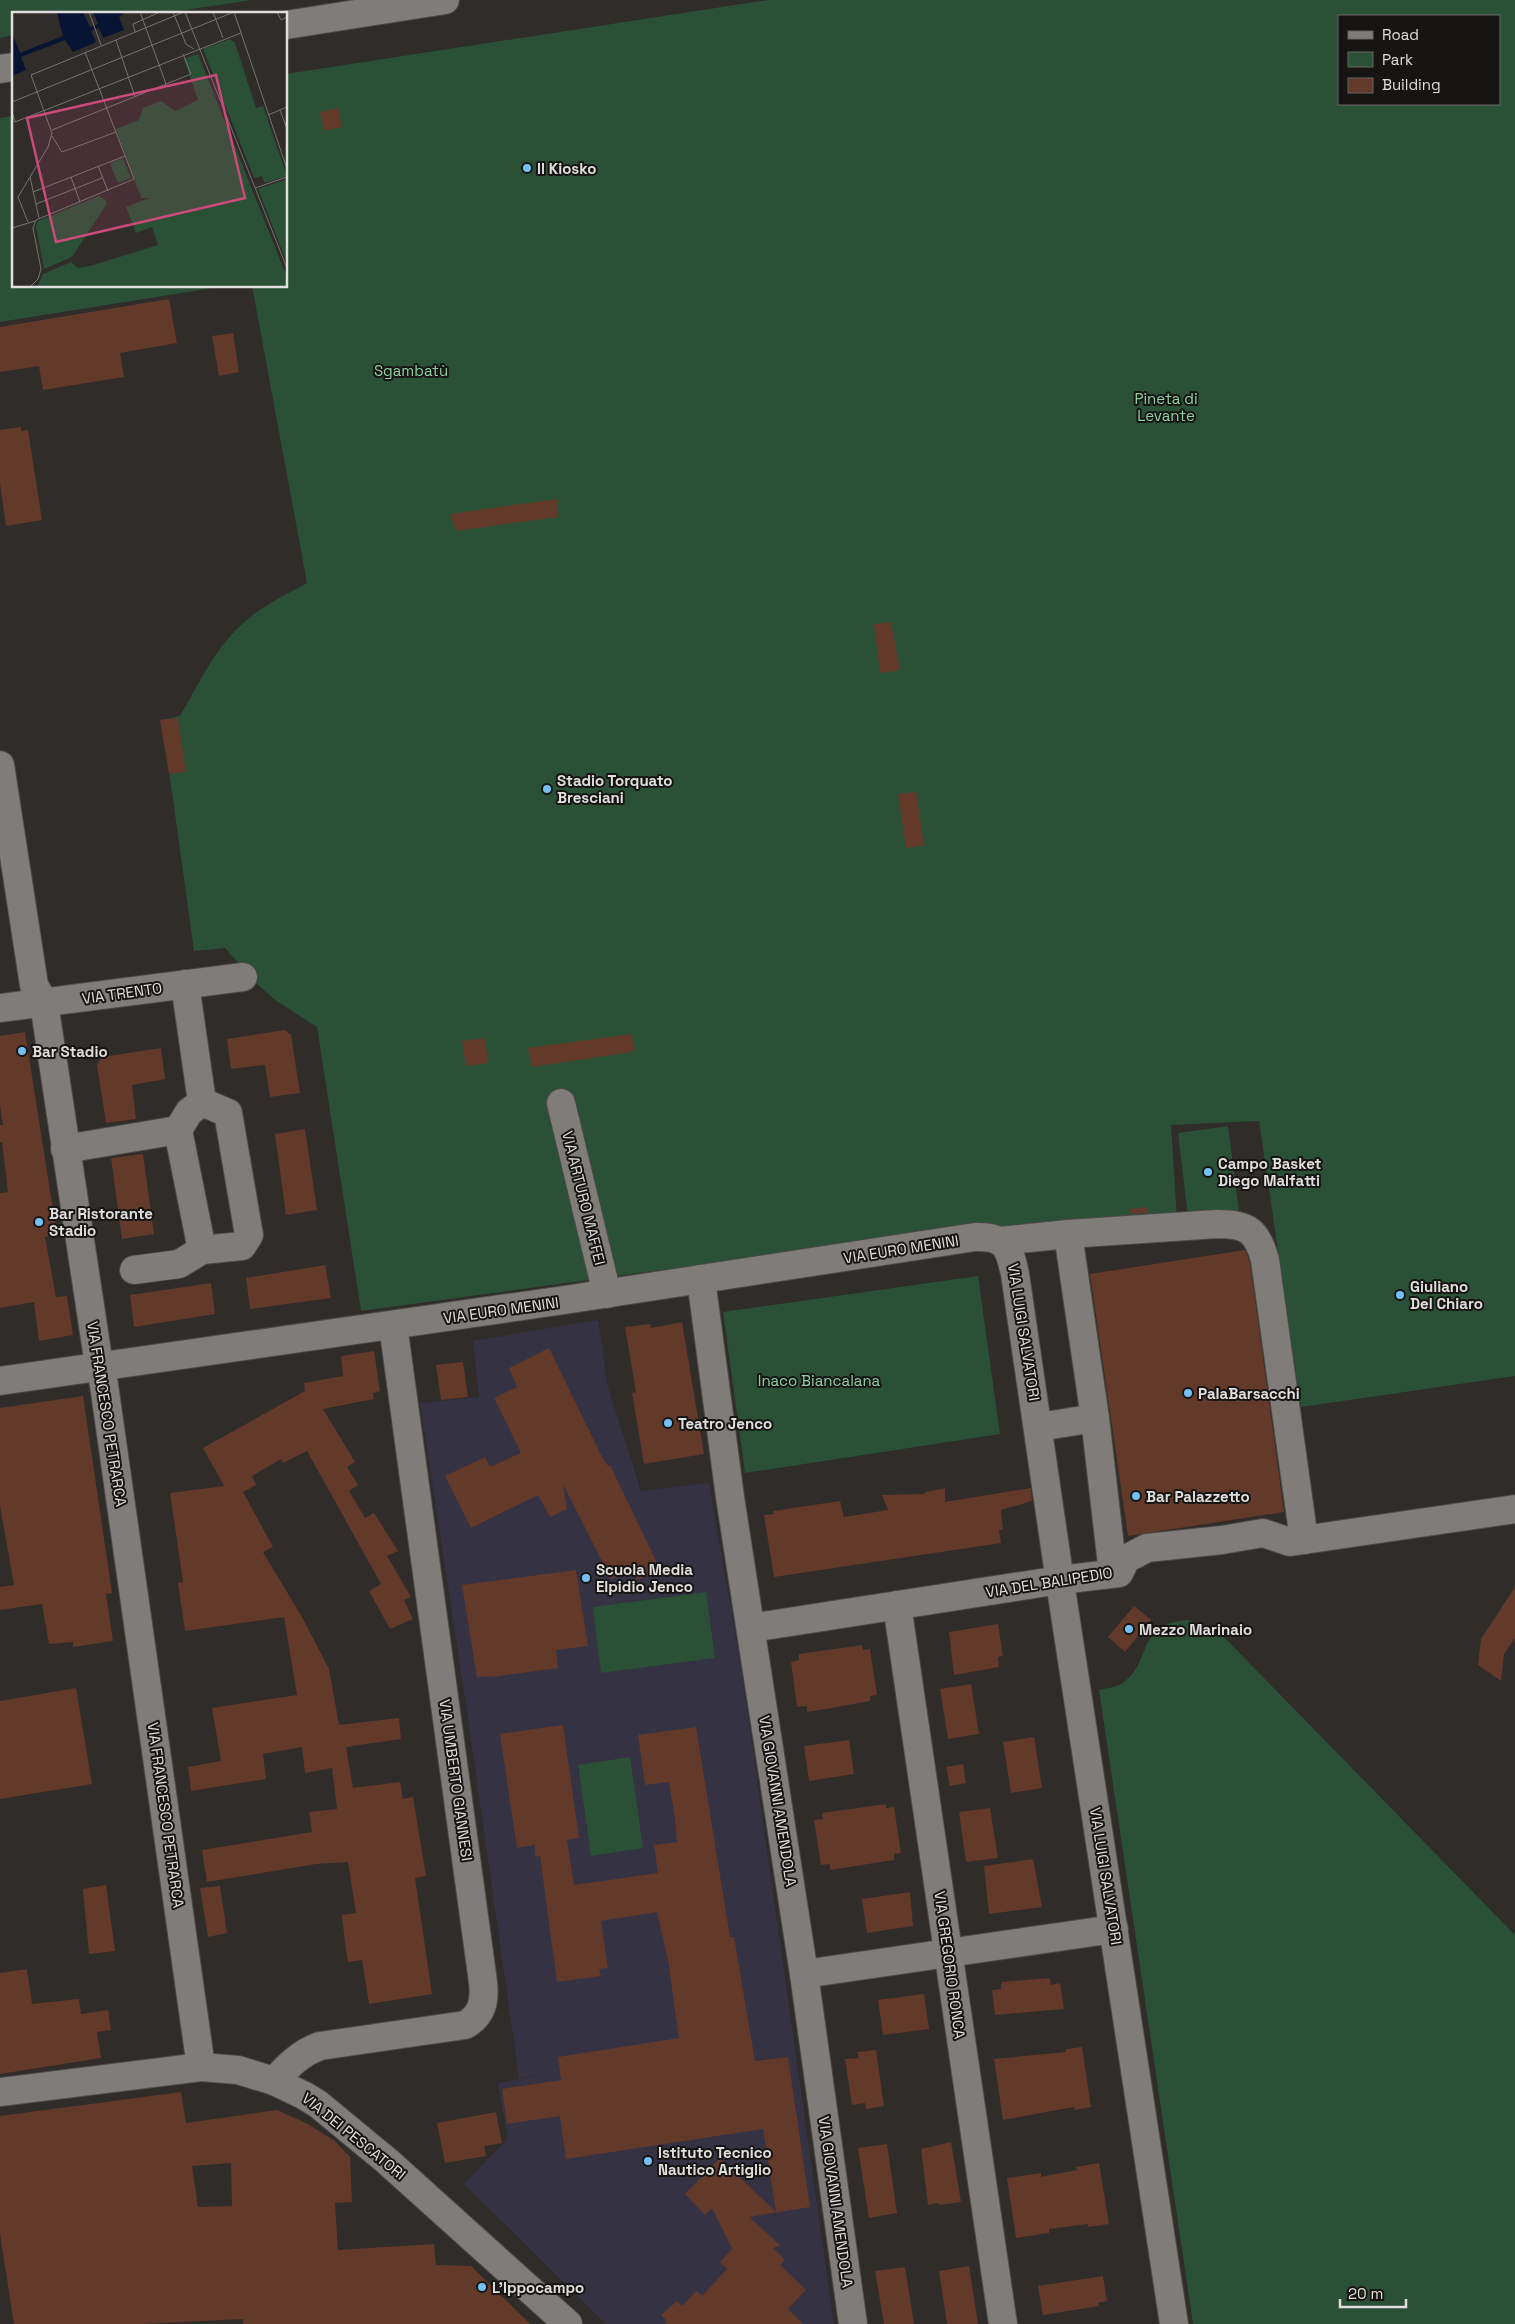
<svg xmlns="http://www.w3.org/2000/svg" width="1515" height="2324" font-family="'Space Grotesk',sans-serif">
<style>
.education{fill:#353243}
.green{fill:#2a5036;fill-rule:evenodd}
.building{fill:#633929;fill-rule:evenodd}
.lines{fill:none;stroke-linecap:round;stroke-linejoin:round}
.minor-casing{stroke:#4b4a48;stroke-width:30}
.minor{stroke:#7f7c79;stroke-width:28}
.poi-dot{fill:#75c0f6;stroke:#161514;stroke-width:2}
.labels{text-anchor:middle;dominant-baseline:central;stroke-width:4;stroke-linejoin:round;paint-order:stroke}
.poi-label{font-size:15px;font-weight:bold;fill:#e0dfdd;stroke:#161514;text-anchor:start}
.park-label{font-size:15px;fill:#8fd3a3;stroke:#161514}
.street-label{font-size:15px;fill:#e0dfdd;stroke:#161514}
.inset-road{fill:none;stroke:#767472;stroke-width:1}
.view{fill:#ca4a7c;fill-opacity:0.15;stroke:#ca4a7c;stroke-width:2.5}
.inset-edge{fill:none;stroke:#e0dfdd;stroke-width:2.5}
</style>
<rect width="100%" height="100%" fill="#2f2c2a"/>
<!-- education -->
<path class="education" d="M598 1320 608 1387 641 1491 709 1483 741 1666 834 2324H606L464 2184 508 2138 498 2083 537 2075 519 2078 466 1705 420 1403 479 1397 473 1341Z"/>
<!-- green -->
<g class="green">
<path d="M0 0H252L159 14H14V35L0 38Z"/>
<path d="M768 0H1515V1376L1301 1407 1259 1121 1171 1125 1177 1218 968 1228 361 1311 317 1027 275 1000 257 984 225 948 194 951 162 720 180 716C200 682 216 645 248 619 265 604 288 594 307 583L252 286H286V74ZM1339 16H1499V104H1339Z"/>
<path d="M14 116V286H225L0 322V118Z"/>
<path d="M1228 1126 1239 1211 1188 1217 1178 1133Z"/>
<path d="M978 1276 1000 1434 745 1473 723 1312Z"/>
<path d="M706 1592 715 1658 601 1673 593 1607Z"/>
<path d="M1187 1620 1205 1625 1223 1636 1515 1935V2324H1193L1099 1690C1105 1688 1116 1688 1121 1684 1154 1663 1134 1624 1187 1620Z"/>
<path d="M630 1757 643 1848 591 1856 578 1765Z"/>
</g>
<!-- building -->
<g class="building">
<path d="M338 108 342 127 324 131 320 112Z"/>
<path d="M169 299 177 343 120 353 124 377 43 390 39 366 0 372V327Z"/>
<path d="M233 333 239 372 219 376 212 336Z"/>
<path d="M21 427V431L28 430 42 520 6 526 0 483V430Z"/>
<path d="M557 499V517L456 531 450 514Z"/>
<path d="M891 622 900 670 880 673 874 624Z"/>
<path d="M178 718 186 772 169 774 160 720Z"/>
<path d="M916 792 924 845 906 848 898 794Z"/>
<path d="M285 1030 291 1035 300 1093 270 1097 265 1065 231 1069 227 1039Z"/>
<path d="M25 1032 57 1235 45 1237 56 1297 67 1296 73 1335 39 1341 34 1302 0 1308V1193L8 1192 2 1142H0V1125H3L0 1106V1036Z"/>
<path d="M631 1034 635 1049 631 1052 532 1067 528 1048Z"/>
<path d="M485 1038 488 1063 466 1066 462 1041Z"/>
<path d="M161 1048 165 1079 132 1085 136 1119 106 1123 97 1065 102 1057Z"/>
<path d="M305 1129 317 1210 286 1215 275 1134Z"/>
<path d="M143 1154 154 1234 122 1239 111 1158Z"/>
<path d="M1148 1207V1213L1131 1214 1130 1209Z"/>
<path d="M1245 1250 1250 1263 1284 1512 1128 1536 1090 1274Z"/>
<path d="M325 1265 331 1298 250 1309 246 1278Z"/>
<path d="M211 1283 215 1314 134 1327 130 1295Z"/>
<path d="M682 1322 704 1454 644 1464 632 1393 636 1392 625 1327 650 1324 651 1328Z"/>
<path d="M549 1348 601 1455 608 1466 610 1465 660 1569 638 1580 632 1569 611 1579 563 1484 567 1509 550 1517 538 1495 471 1528 445 1476 485 1457 490 1467 521 1453 494 1398 517 1387 509 1368Z"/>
<path d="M374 1351 380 1391 373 1393 374 1399 323 1409 355 1462 347 1467 358 1485 349 1491 365 1518 374 1513 398 1551 387 1556 411 1597 404 1600 413 1619 390 1629 369 1591 381 1584 307 1451 283 1463 281 1459 252 1476 256 1485 243 1492 273 1547 263 1552 302 1617 329 1669 339 1725 399 1718 401 1739 346 1747 353 1788 400 1782 403 1799 413 1797 426 1876 415 1878 432 1994 369 2004 362 1960 348 1962 345 1943 342 1915 356 1913 348 1862 316 1864 207 1882 202 1850 312 1832 309 1812 337 1809 332 1768 305 1773 302 1747 263 1754 266 1779 191 1791 188 1767 221 1761 212 1708 297 1695 284 1617 185 1631 178 1583 183 1582 170 1493 224 1486 203 1448 305 1391 304 1383 343 1376 341 1356Z"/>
<path d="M463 1362 468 1397 441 1400 436 1365Z"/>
<path d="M83 1396 112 1593 106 1594 113 1641 73 1647V1642L49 1644 42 1604 0 1610V1587L14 1585 0 1506V1408Z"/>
<path d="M945 1488V1502L1031 1488 1032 1501 1001 1510 1003 1529 999 1530 1001 1543 774 1577 764 1515 774 1514 773 1511 840 1501 844 1517 888 1510 882 1495 925 1494V1492Z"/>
<path d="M576 1570 588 1646 556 1650 558 1668 492 1677 491 1676 477 1677 462 1585Z"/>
<path d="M1515 1587V1638L1504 1654 1501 1681 1478 1665 1481 1639Z"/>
<path d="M1134 1606 1151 1620 1125 1652 1108 1637Z"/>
<path d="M998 1624 1003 1656 998 1657 999 1667 954 1675 949 1632Z"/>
<path d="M862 1645 863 1650 870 1649 877 1695 870 1696V1701L826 1709 807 1712V1706L797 1707 791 1662 799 1660V1654Z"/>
<path d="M971 1684 979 1734 948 1739 940 1689Z"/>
<path d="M76 1688 92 1784 0 1799V1701Z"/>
<path d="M563 1725 579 1838 567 1840 574 1885 658 1873 654 1845 677 1842 675 1819 669 1782 645 1785 638 1735 696 1727 730 1937H734L755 2061 788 2057 810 2207 749 2217 781 2246 773 2248 785 2260 780 2265 806 2290 788 2309 803 2324H665L667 2321 661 2315 677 2301 682 2306 696 2291 702 2296 727 2269 720 2262 732 2249 712 2208 705 2215 685 2194 720 2158 776 2212 763 2129 566 2159 560 2116 507 2124 502 2089 561 2080 558 2057 679 2038 668 1960 657 1912 601 1921 608 1968 599 1969 601 1976 557 1982 540 1856 535 1857V1845L517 1848 500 1734Z"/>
<path d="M1034 1737 1042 1788 1011 1793 1003 1742Z"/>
<path d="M849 1740 854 1774 809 1781 804 1746Z"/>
<path d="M963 1764 966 1783 950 1786 946 1767Z"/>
<path d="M886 1804V1808L894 1807 901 1853 894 1854V1860L830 1870V1864L821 1865 814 1820 823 1819 822 1813Z"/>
<path d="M990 1808 998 1858 966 1862 959 1812Z"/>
<path d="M1033 1859 1042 1907 989 1914 984 1866Z"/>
<path d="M106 1885 115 1951 89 1954 83 1889Z"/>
<path d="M220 1886 227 1933 208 1937 200 1888Z"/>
<path d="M910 1892 913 1926 867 1933 862 1899Z"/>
<path d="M27 1969 32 2004 79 1999 81 2014 108 2010 111 2030 97 2032 101 2058 0 2074V1973Z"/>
<path d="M1050 1978 1051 1985 1060 1983 1064 2009 995 2015 992 1990 1001 1989V1982Z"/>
<path d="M924 1994 929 2029 883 2035 878 2000Z"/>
<path d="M1082 2047 1091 2107 1075 2110 1074 2107 1003 2120 994 2059 1065 2052 1066 2049Z"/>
<path d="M876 2050 884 2106 866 2109 865 2103 852 2105 845 2059 859 2058 857 2052Z"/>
<path d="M181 2092 186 2123 277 2110 308 2124 335 2141 350 2157 352 2202 335 2203 338 2250 434 2244 436 2265 471 2266 530 2324H243V2319L142 2324H14L0 2234V2116ZM231 2163 232 2206 198 2207 192 2166Z"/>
<path d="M496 2112 502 2143 484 2146 486 2156 445 2163 437 2123Z"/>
<path d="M951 2142 961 2202 939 2205 938 2203 928 2205 921 2149Z"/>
<path d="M887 2144 897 2213 869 2218 858 2148Z"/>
<path d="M1099 2163 1109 2224 1088 2227V2224L1049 2229V2233L1016 2238 1007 2178 1041 2173V2177L1077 2170 1076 2167Z"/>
<path d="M969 2266 978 2324H947L939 2271Z"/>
<path d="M905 2267 914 2324H884L875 2271Z"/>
<path d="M1103 2276 1107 2301 1098 2303 1099 2306 1043 2315 1038 2286Z"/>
</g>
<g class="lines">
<defs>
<g id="minor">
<path d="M286 25 445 0"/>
<path d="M0 69 14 67"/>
<path d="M0 765 34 985 44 1003 97 1352 104 1385 201 2067"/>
<path d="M185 984 202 1102"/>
<path d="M0 1008 243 977"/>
<path d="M561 1103 607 1294"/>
<path d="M65 1149 178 1130 202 1250 242 1246 249 1235 228 1113 202 1102 189 1112 178 1130"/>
<path d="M1068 1234 1095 1418 1113 1573"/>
<path d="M1000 1241 1068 1234 1217 1224C1247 1224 1257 1230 1265 1260L1304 1540"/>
<path d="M134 1270 179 1264 202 1250"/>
<path d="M701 1279 730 1497 804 1974 853 2324"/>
<path d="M0 1381 571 1299 975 1237C1006 1236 1009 1247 1015 1274L1062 1595 1174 2324"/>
<path d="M1039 1427 1095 1418"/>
<path d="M897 1605 1003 2324"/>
<path d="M751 1628 1060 1580 1119 1573 1126 1559 1147 1548 1222 1540 1263 1533 1290 1542 1515 1509"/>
<path d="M804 1974 1114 1929"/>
<path d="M274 2081C288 2066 300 2053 320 2046L465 2025C483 2015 485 2000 483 1982L393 1325"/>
<path d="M0 2092 201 2067 238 2070 274 2081 305 2096 318 2104 387 2161 568 2324"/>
</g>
</defs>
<!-- minor casing -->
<use href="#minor" class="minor-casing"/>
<!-- minor -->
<use href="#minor" class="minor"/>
</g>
<!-- markers -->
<g class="poi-dot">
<circle cx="527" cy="168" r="5"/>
<circle cx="547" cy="789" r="5"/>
<circle cx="22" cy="1051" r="5"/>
<circle cx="1208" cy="1172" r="5"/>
<circle cx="39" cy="1222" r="5"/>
<circle cx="1400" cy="1295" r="5"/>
<circle cx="1188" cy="1393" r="5"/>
<circle cx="668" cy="1423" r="5"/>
<circle cx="1136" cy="1496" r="5"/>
<circle cx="586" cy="1578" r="5"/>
<circle cx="1129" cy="1629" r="5"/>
<circle cx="648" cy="2161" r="5"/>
<circle cx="482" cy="2287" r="5"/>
</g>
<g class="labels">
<!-- poi labels -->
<g class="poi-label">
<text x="537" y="168">Il Kiosko</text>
<text x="557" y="780">Stadio Torquato<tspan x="557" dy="17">Bresciani</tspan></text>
<text x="32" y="1051">Bar Stadio</text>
<text x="1218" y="1163">Campo Basket<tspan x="1218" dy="17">Diego Malfatti</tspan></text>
<text x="49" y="1213">Bar Ristorante<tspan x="49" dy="17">Stadio</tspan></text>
<text x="1410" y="1286">Giuliano<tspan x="1410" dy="17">Del Chiaro</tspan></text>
<text x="1198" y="1393">PalaBarsacchi</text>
<text x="678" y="1423">Teatro Jenco</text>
<text x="1146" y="1496">Bar Palazzetto</text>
<text x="596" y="1569">Scuola Media<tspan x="596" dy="17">Elpidio Jenco</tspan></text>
<text x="1139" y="1629">Mezzo Marinaio</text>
<text x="658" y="2152">Istituto Tecnico<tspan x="658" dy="17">Nautico Artiglio</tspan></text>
<text x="492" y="2287">L'Ippocampo</text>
</g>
<!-- park labels -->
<g class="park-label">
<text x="411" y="370">Sgambatù</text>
<text x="1166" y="398">Pineta di<tspan x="1166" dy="17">Levante</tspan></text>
<text x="819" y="1380">Inaco Biancalana</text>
</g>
<!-- street labels -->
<g class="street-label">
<text transform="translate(122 993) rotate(-8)">VIA TRENTO</text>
<text transform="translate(584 1198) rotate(76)">VIA ARTURO MAFFEI</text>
<text transform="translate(901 1249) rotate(-9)">VIA EURO MENINI</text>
<text transform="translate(501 1310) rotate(-8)">VIA EURO MENINI</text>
<text transform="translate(1024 1332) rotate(81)">VIA LUIGI SALVATORI</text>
<text transform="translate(107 1414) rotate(81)">VIA FRANCESCO PETRARCA</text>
<text transform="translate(1049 1582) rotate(-9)">VIA DEL BALIPEDIO</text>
<text transform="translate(456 1780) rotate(82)">VIA UMBERTO GIANNESI</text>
<text transform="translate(778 1801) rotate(81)">VIA GIOVANNI AMENDOLA</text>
<text transform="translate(166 1815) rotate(82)">VIA FRANCESCO PETRARCA</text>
<text transform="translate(1106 1876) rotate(81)">VIA LUIGI SALVATORI</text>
<text transform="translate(950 1965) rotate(82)">VIA GREGORIO RONCA</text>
<text transform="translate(354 2136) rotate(39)">VIA DEI PESCATORI</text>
<text transform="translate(836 2202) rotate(82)">VIA GIOVANNI AMENDOLA</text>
</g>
</g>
<!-- overview -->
<g transform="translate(12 12)">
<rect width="275" height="275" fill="#2f2c2a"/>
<path d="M218 27 223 31 244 96 251 94 275 164 253 171 250 164 242 166 191 37ZM186 42 275 265V275H25L31 262 59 250 66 256 78 254 146 233 140 215 124 221 114 195 137 186H129L128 182 131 181H127L104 117 127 108 131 96 149 89 163 99 186 88 172 47ZM111 146 119 166 106 171 98 151ZM275 167V251L246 177ZM87 184 94 188V193L60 245 32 257 24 215 26 209Z" fill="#2a5036"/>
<path d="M48 0H71L78 15 86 12 81 0 112 1 107 5 112 18 91 26 87 16 79 19 84 30 61 40 53 28 9 45 14 58 0 64V21L8 41 51 24 45 1Z" fill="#071433"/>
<path class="inset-road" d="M77 0 89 33M128 0 154 72M161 0 174 32 182 37M173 0 275 256M201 0 211 26M222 0 275 157M265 0 269 8 275 5M123 20 121 12 148 0M104 28 123 85M0 90 222 0M268 98 275 117M0 100 3 110 229 21M256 103 275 95M40 118 179 62 171 42M40 124 50 140 104 120M86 154 96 179M18 165 27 206M59 165 68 190M243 176 275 165M21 180 113 144M24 192 90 166M16 210 6 185 36 135 40 121 19 63 172 0M0 216 23 209M18 275 26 267 29 257 21 216 24 208 122 167 73 40"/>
<path class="view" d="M204 63 233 186 44 230 15 106Z"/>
<rect width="275" height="275" class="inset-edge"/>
</g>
<!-- legend -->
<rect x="1338" y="15" width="162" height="90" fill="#161514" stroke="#676664"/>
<rect x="1348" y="31" width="25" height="8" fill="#7f7c79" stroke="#676664"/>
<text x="1382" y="40" font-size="15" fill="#e0dfdd">Road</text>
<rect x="1348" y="52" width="25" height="15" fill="#2a5036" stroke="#676664"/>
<text x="1382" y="65" font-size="15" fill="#e0dfdd">Park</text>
<rect x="1348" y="78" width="25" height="15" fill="#633929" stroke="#676664"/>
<text x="1382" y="90" font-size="15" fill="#e0dfdd">Building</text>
<!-- scale -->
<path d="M1340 2299v8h66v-8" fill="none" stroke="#e0dfdd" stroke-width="2.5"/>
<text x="1348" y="2299" font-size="15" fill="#e0dfdd" stroke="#161514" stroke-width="4" paint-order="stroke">20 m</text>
</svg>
